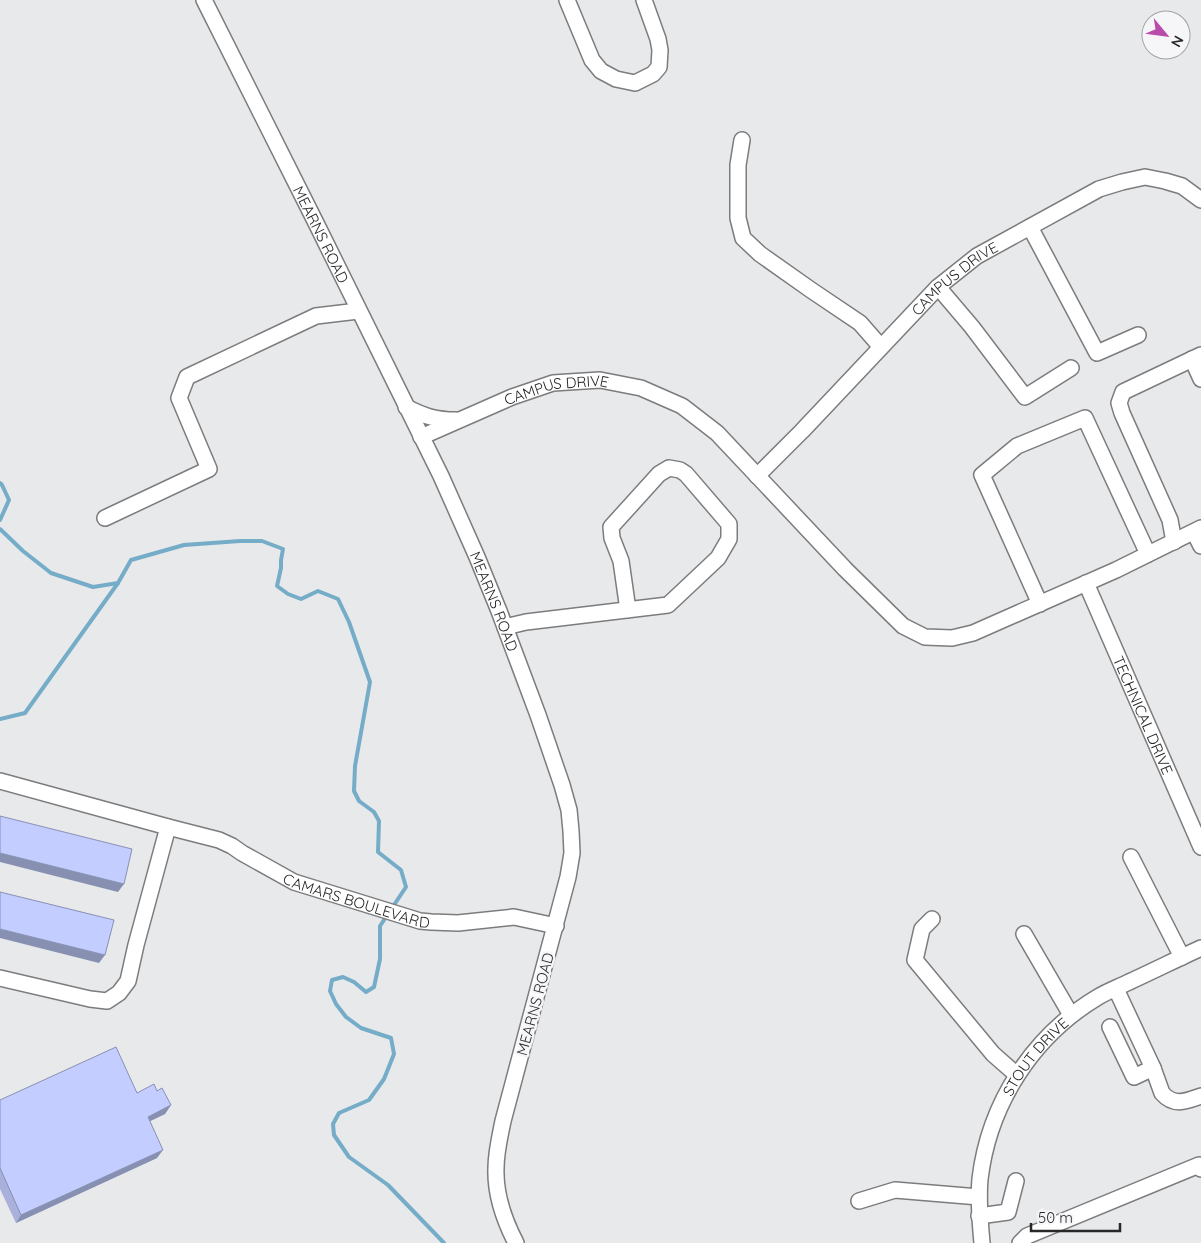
<svg xmlns="http://www.w3.org/2000/svg" width="1201" height="1243" font-family="Quicksand,sans-serif">
<style>
.lines{fill:none;stroke-linecap:round;stroke-linejoin:round}
.stream{stroke:#75acc7;stroke-width:4}
.minor-casing{stroke:#7c7c7e;stroke-width:18}
.minor{stroke:#fff;stroke-width:15}
.wall{fill:#a8b0db}
.shaded-wall{fill:#8890b2}
.building{fill:#c3cdff;stroke:#8890b2}
.labels{text-anchor:middle;dominant-baseline:central;stroke-width:5;stroke-linejoin:round;paint-order:stroke}
.street-label{font-size:15px;fill:#282829;stroke:#f6f6f8}
</style>
<rect width="100%" height="100%" fill="#e8e9eb"/>
<g class="lines">
<!-- stream -->
<g class="stream">
<path d="M0 483 2 485 9 500 0 520"/>
<path d="M0 529 23 551 51 573 93 587 118 583"/>
<path d="M0 719 25 713 118 583 131 560 184 545 240 541H262L283 549 281 560V568L277 586 288 594 301 599 318 591 338 599 349 622 370 682 355 766 354 791 359 801 374 812 379 821 378 852 401 870 406 887 392 908"/>
<path d="M388 914 380 926V959L374 987 366 992 354 982 343 977 332 980 330 991 336 1004 346 1017 361 1028 391 1038 394 1054 384 1079 369 1100 339 1113 333 1124 334 1135 349 1157 388 1185 444 1243"/>
</g>
<defs>
<g id="minor">
<path id="s1" d="M204 0 317 225 441 476 477 557 499 611 538 715 562 785 569 810 571 831 572 853 568 877 503 1121C500 1136 496 1152 496 1168 495 1194 504 1220 516 1243"/>
<path d="M567 0 592 60 601 71 616 79 635 83 653 74 659 67 660 50 658 39 644 0"/>
<path d="M742 140 738 165V218L743 238 760 254 811 290 860 323 881 347"/>
<path d="M1030 227 1097 353 1138 335"/>
<path d="M938 287 972 327 1025 397 1071 368"/>
<path d="M1192 359 1201 379"/>
<path d="M406 407C423 416 436 420 456 420"/>
<path id="s2" d="M421 437 512 397 553 383 600 380 641 388 682 406 717 433 845 569 903 626 925 637 952 638 973 633 1116 570 1201 528"/>
<path id="s3" d="M757 476 802 431 938 287 977 256 1099 189 1122 182 1145 177 1165 181 1182 186 1201 200"/>
<path d="M105 518 209 469 179 398 187 377 316 316 358 311"/>
<path d="M1194 532 1201 546"/>
<path d="M1174 542 1170 520 1122 413 1119 403 1123 392 1201 355"/>
<path id="s4" d="M1086 583 1201 847"/>
<path d="M1040 604 982 475 1017 446 1085 418 1148 554"/>
<path d="M505 627 526 622 668 605 718 558 729 539V524L686 474 680 470 669 468 659 474 611 527 612 538 621 561 628 610"/>
<path d="M0 781 168 827 136 945 128 981 119 993 107 1001 90 999 0 978"/>
<path id="s5" d="M168 827 219 840 232 846 242 853 294 882 420 921 431 922 458 923 514 917 556 926"/>
<path d="M1131 857 1182 957"/>
<path d="M932 919 922 929 915 960 993 1054 1017 1075"/>
<path d="M1024 934 1071 1015"/>
<path d="M1110 1027 1134 1077 1153 1068 1116 989"/>
<path d="M1153 1068 1162 1093C1174 1107 1187 1101 1201 1096"/>
<path d="M859 1201 895 1190 979 1197"/>
<path d="M979 1216 1008 1212 1016 1181"/>
<path id="s6" d="M982 1243C980 1222 978 1200 980 1179 989 1103 1033 1036 1098 997 1108 991 1119 987 1129 982 1153 971 1177 959 1201 948"/>
<path d="M1020 1243 1027 1236 1199 1165 1201 1169"/>
</g>
</defs>
<!-- minor casing -->
<use href="#minor" class="minor-casing"/>
<!-- minor -->
<use href="#minor" class="minor"/>
</g>
<!-- wall -->
<path class="wall" d="M157 1091 171 1105 165 1114 150 1121 157 1158 16 1223 0 1189V1100L137 1093Z"/>
<!-- shaded-wall -->
<g class="shaded-wall">
<path d="M0 853 124 884 118 892 0 862Z"/>
<path d="M0 929 105 955 99 963 0 938Z"/>
<path d="M171 1105 165 1114 142 1125 148 1117Z"/>
<path d="M163 1150 157 1158 16 1223 21 1215Z"/>
</g>
<!-- building -->
<g class="building">
<path d="M0 816 132 849 124 884 0 853Z"/>
<path d="M0 892 114 920 105 955 0 929Z"/>
<path d="M116 1047 137 1093 154 1084 157 1091 162 1088 171 1105 148 1117 163 1150 21 1215 0 1168V1100Z"/>
</g>
<g class="labels">
<!-- street labels -->
<g class="street-label">
<text stroke="none"><textPath href="#s1" startOffset="262">MEARNS ROAD</textPath></text>
<text stroke="none"><textPath href="#s3" startOffset="280">CAMPUS DRIVE</textPath></text>
<text stroke="none"><textPath href="#s2" startOffset="145">CAMPUS DRIVE</textPath></text>
<text stroke="none"><textPath href="#s1" startOffset="668">MEARNS ROAD</textPath></text>
<text stroke="none"><textPath href="#s4" startOffset="144">TECHNICAL DRIVE</textPath></text>
<text stroke="none"><textPath href="#s5" startOffset="204">CAMARS BOULEVARD</textPath></text>
<text transform="translate(535 1004) rotate(-75)">MEARNS ROAD</text>
<text stroke="none"><textPath href="#s6" startOffset="201">STOUT DRIVE</textPath></text>
</g>
</g>
<!-- north arrow -->
<g transform="translate(1166 35) rotate(119)"><circle r="24" fill="#f6f6f8" stroke="#a4a4a5"/>
<path d="M0-4L9 19L0 12L-9 19Z" fill="#ba4cab"/>
<text y="-8" font-size="14" font-weight="bold" text-anchor="middle" fill="#282829">N</text>
</g>
<!-- scale -->
<path d="M1031 1223v8h89v-8" fill="none" stroke="#282829" stroke-width="2.5"/>
<text x="1038" y="1223" font-size="15" fill="#282829" stroke="#f6f6f8" stroke-width="4" paint-order="stroke">50 m</text>
</svg>
